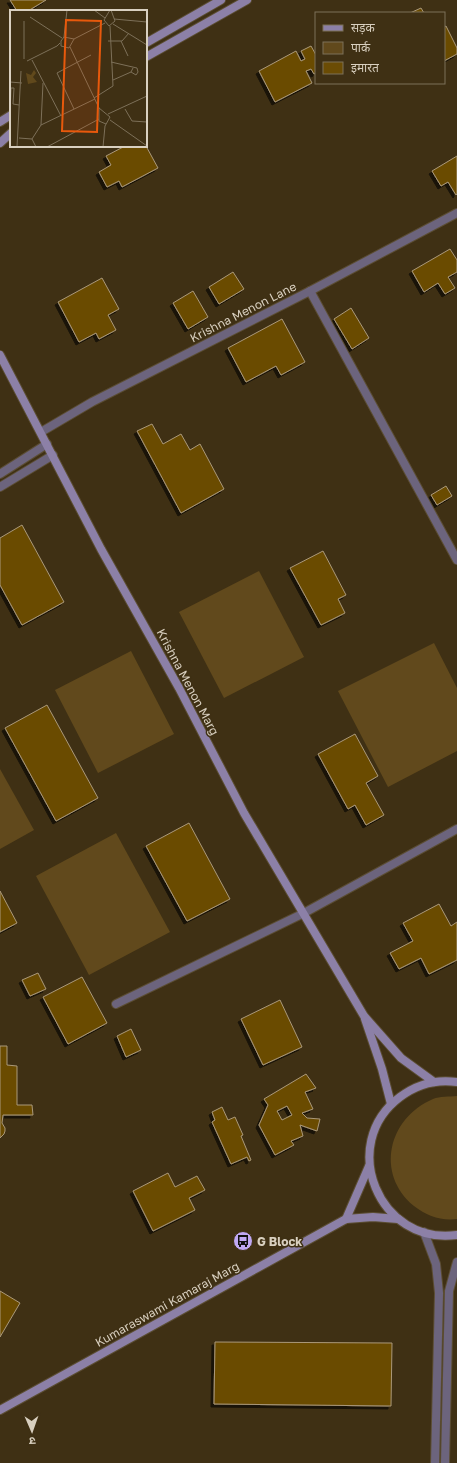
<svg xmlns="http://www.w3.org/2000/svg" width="457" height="1463" font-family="'Golos Text','Noto Sans Devanagari',sans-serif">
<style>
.green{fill:#61491c}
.building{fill:#6b4c04;stroke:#aa9879;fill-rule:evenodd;filter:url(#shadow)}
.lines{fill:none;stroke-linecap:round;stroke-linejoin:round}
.minor-casing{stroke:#5b4d33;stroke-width:10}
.tertiary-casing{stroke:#5b4d33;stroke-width:10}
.secondary-casing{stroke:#5b4d33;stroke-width:10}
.minor{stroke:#6c647d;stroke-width:8}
.tertiary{stroke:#6c647d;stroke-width:8}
.secondary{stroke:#8c80a7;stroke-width:8}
.labels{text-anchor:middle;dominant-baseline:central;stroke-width:3;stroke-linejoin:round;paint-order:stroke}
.street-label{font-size:12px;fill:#d9d0c0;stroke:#3f3014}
.poi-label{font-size:12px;font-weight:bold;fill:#d9d0c0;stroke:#3f3014;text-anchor:start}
.inset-road{fill:none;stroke:#7d7059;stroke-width:1}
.view{fill:#e8590c;fill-opacity:0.15;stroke:#e8590c;stroke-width:2}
.inset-edge{fill:none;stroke:#d9d0c0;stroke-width:2}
</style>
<defs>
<filter id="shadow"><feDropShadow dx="-3" dy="3" stdDeviation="0" flood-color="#0009"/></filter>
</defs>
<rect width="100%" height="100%" fill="#3f3014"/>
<!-- green -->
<g class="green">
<path d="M259 571 304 657 224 698 179 612Z"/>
<path d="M434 643 457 688V751L388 787 338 691Z"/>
<path d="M131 651 174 734 98 773 55 690Z"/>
<path d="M0 769 34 830 0 849Z"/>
<path d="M116 833 170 932 89 975 36 876Z"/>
<path d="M457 1096V1219C441 1221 427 1216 414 1206 375 1174 388 1118 433 1099 440 1096 449 1097 457 1096Z"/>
</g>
<!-- building -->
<g class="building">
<path d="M10 0H46L28 11H17Z"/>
<path d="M421 8 424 13H410Z"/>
<path d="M446 26 457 48V54L444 61V27Z"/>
<path d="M311 46 316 55V73L314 74 311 69 306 71 312 83 275 102 259 71 296 51 301 61 305 59 301 51Z"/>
<path d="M125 146H146L158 168 122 187 119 181 107 187 99 172 111 165 106 156Z"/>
<path d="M457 156V194L456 195 448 182 441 186 432 171Z"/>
<path d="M450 249 457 260V272L448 277 455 288 445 294 438 283 424 292 412 271Z"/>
<path d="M233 272 244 289 219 304 209 287Z"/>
<path d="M102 278 119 309 108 315 116 330 99 339 96 333 79 342 58 302Z"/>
<path d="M193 291 208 317 188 329 173 303Z"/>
<path d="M351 308 369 338 352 349 334 319Z"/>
<path d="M282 319 305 362 281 375 276 366 246 382 228 348Z"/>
<path d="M152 424 163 444 181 434 190 450 200 444 224 489 181 513 137 431Z"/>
<path d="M446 486 452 496 437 505 431 495Z"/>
<path d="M22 525 64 602 22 625 0 585V538Z"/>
<path d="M323 551 346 595 338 599 345 613 321 625 290 568Z"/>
<path d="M47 705 98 798 56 821 5 728Z"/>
<path d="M355 734 378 776 366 783 384 815 366 825 355 805 348 809 318 754Z"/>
<path d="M189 823 230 899 187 921 146 846Z"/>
<path d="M0 891 17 923 0 932Z"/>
<path d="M439 904 451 926 457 922V960L429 974 421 958 399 969 390 953 413 941 403 923Z"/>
<path d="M38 973 46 989 30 996 22 980Z"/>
<path d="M82 977 107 1023 68 1044 43 997Z"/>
<path d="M280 1000 302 1047 263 1065 241 1019Z"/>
<path d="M131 1029 141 1050 126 1057 117 1036Z"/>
<path d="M0 1046H7V1065L17 1066V1105H32L33 1115H3L2 1123 5 1128V1131L4 1134 0 1138Z"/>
<path d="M306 1074 316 1088 305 1092 313 1109 302 1113 307 1118 320 1119 317 1131 300 1125 303 1136 291 1141 294 1145 275 1155 259 1125 268 1105 264 1099ZM287 1106 292 1115 282 1120 277 1111Z"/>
<path d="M222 1107 228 1120 235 1117 243 1135 241 1136 251 1160 249 1161 247 1157 231 1164 212 1122 215 1120 212 1112Z"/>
<path d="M168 1173 175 1187 197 1176 205 1190 189 1198 195 1210 153 1231 133 1191Z"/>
<path d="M0 1291 20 1303 0 1337Z"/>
<path d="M215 1342 392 1343 391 1406 214 1404Z"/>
</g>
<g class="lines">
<defs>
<g id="minor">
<path d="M310 291 457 560"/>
<path d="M41 432 92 402 310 291 457 213"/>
<path d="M116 1004 304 913 457 829"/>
<path d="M424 1232 436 1264 439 1293 435 1463"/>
<path d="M445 1463 449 1291 457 1262"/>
</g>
<g id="tertiary">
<path d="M0 474 47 444"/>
<path d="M0 487 53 455"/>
</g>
<g id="secondary">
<path d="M146 43 221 0"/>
<path d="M146 57 247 0"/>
<path d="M0 122 11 115"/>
<path d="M0 143 11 133"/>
<path d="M0 355 101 549 179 688 244 813 364 1016 401 1058 434 1082"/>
<path d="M365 1019 382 1069 391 1104"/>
<path d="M457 1082C436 1079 416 1085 400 1097 337 1144 379 1246 457 1235"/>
<path d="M346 1219 369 1166"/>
<path d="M0 1410 346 1219 373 1217 398 1219"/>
</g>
</defs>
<!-- minor casing -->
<use href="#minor" class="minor-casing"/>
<!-- tertiary casing -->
<use href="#tertiary" class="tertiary-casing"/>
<!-- secondary casing -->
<use href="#secondary" class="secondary-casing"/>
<!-- minor -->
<use href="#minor" class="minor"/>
<!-- tertiary -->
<use href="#tertiary" class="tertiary"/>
<!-- secondary -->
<use href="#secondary" class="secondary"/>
</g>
<!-- icons -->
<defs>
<symbol id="bus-disc" viewBox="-11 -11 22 22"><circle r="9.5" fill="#c0a8f3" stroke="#3f3014"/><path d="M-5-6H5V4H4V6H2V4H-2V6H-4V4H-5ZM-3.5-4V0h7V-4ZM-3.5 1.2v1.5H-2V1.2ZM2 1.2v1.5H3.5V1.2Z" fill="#111"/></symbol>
</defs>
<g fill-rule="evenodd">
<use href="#bus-disc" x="232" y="1230" width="22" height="22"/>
</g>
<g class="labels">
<!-- street labels -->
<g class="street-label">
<text transform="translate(243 312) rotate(-27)">Krishna Menon Lane</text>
<text transform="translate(188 682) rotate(62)">Krishna Menon Marg</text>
<text transform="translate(167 1304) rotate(-29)">Kumaraswami Kamaraj Marg</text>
</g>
<!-- poi labels -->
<g class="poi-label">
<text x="257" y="1241">G Block</text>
</g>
</g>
<!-- overview -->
<g transform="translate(10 10)">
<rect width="137" height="137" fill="#3f3014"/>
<path d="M24 60 26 63 23 67 27 72 18 74 16 63 21 65Z" fill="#61491c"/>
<path class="inset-road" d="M84 0 95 8M100 0 94 10 99 16 105 11 101 0M20 7 52 28M104 9 137 12M103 14 137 35M54 27 57 0M64 29 59 38 51 36V31L54 27 64 29 95 13M98 31H112L119 23M111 31 118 46M60 37 89 98 100 107 95 116 93 137M14 49V11M22 50 51 106M17 51 47 36 50 33M101 52 127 58 128 62 126 65 121 62 123 58M103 70 121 62M0 72 12 73M84 88 103 76 100 16M89 98V111L96 114M64 99 47 63 81 45M115 99 122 111 137 112M98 104 137 86M0 106 1 78H4L3 94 9 95M100 110 137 136M31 115 33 73M9 128 22 129M7 137 11 61M26 137 22 129 31 115 85 89M37 137 89 109"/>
<path class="view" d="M56 10 91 11 87 122 52 121Z"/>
<rect width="137" height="137" class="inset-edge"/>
</g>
<!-- legend -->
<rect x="315" y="12" width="130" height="72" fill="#3f3014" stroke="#7d7059"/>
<rect x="323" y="25" width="20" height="6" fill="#8c80a7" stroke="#7d7059"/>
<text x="351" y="32" font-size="12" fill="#d9d0c0">सड़क</text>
<rect x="323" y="42" width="20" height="12" fill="#61491c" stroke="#7d7059"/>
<text x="351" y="52" font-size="12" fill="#d9d0c0">पार्क</text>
<rect x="323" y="62" width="20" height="12" fill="#6b4c04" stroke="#7d7059"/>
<text x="351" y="72" font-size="12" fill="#d9d0c0">इमारत</text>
<!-- north arrow -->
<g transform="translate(32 1431) rotate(178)" stroke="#3f3014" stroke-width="3" paint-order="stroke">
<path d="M0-3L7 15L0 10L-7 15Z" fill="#d9d0c0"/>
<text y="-6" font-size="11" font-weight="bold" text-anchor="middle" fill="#d9d0c0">उ</text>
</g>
</svg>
